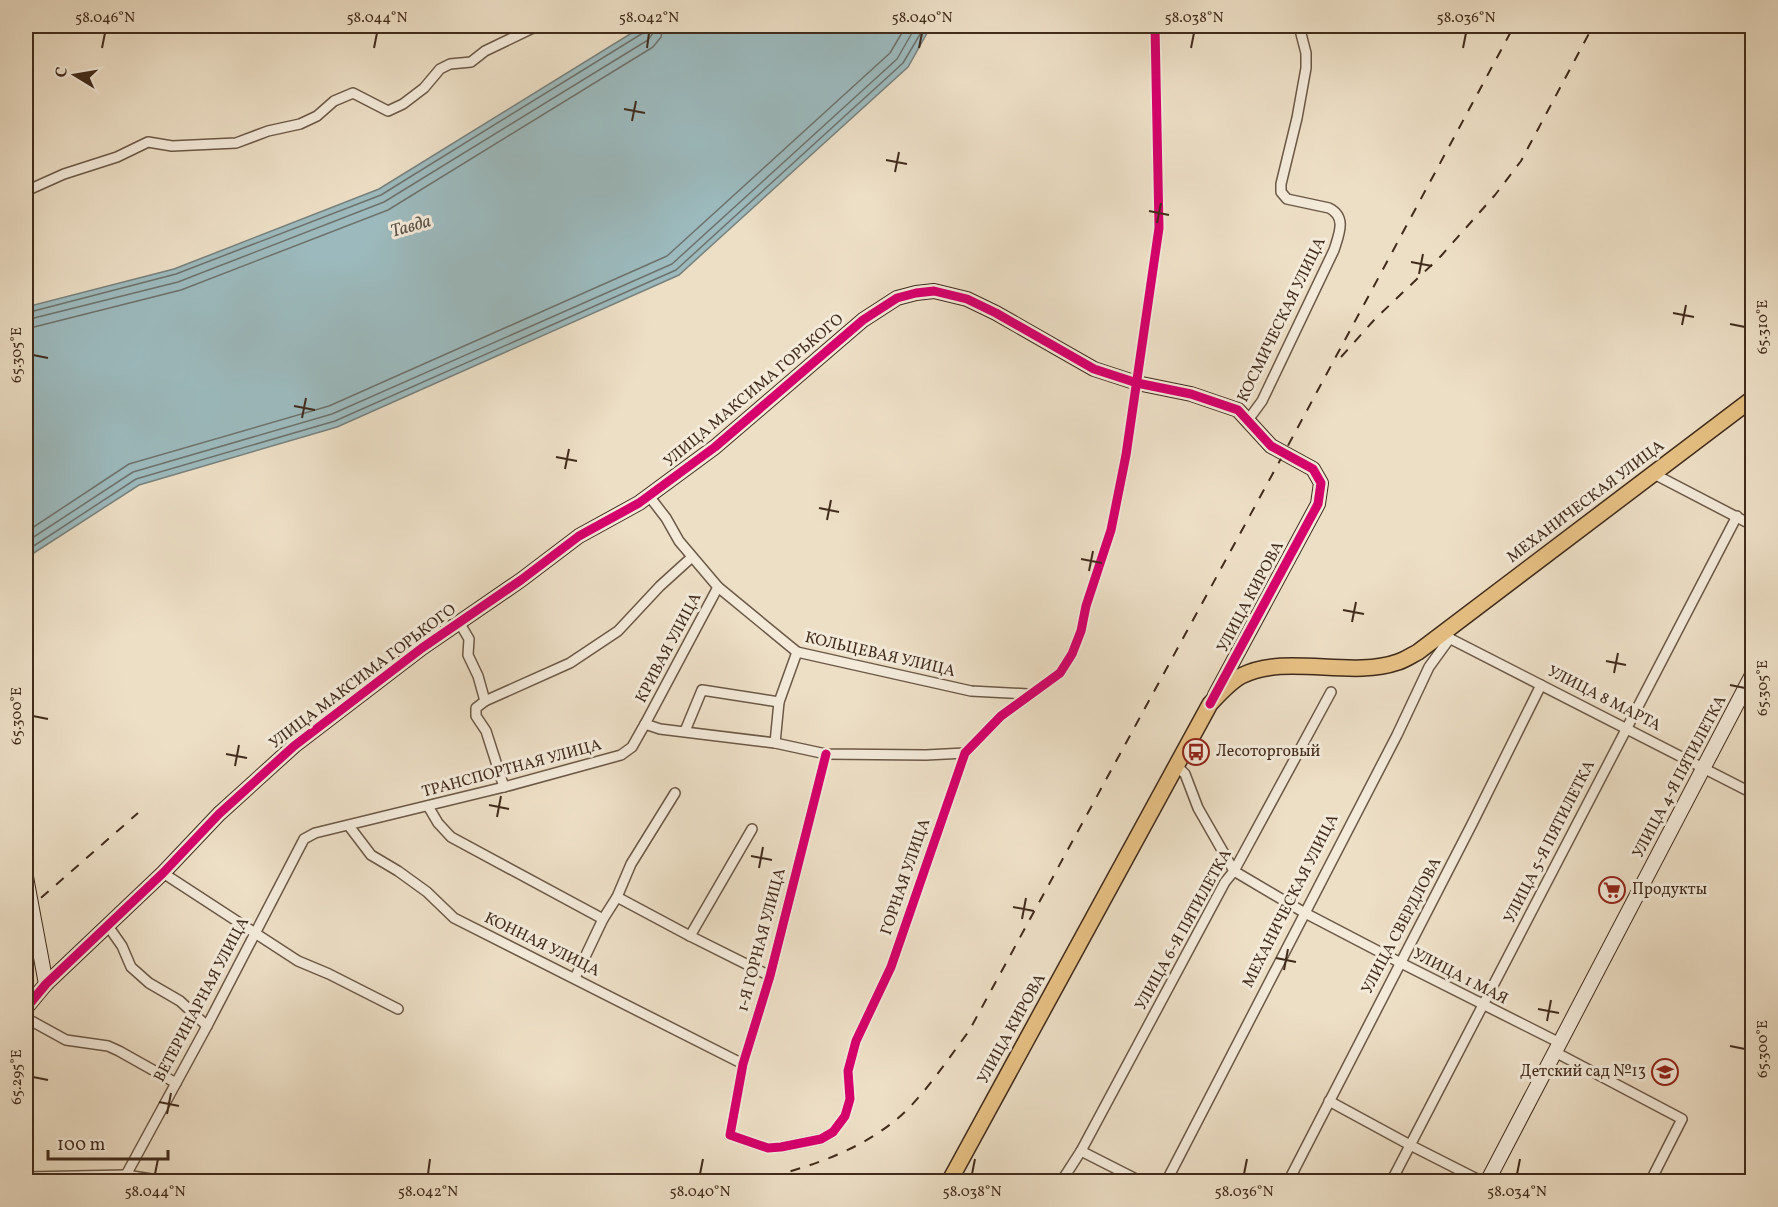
<svg xmlns="http://www.w3.org/2000/svg" width="1778" height="1207" font-family="Vollkorn,serif">
<style>
.water{fill:#9cbabe;stroke:#77817d;stroke-width:1.5}
.lines{fill:none;stroke-linecap:round;stroke-linejoin:round}
.shore{stroke:#6e726c;stroke-width:1.5}
.street-casing{stroke:#6b5846;stroke-width:12}
.secondary-casing{stroke:#402b1b;stroke-width:16}
.primary-casing{stroke:#402b1b;stroke-width:18}
.street{stroke:#f3eada;stroke-width:9}
.secondary{stroke:#f3eada;stroke-width:14}
.primary{stroke:#e6c083;stroke-width:15}
.rail{stroke:#402b1b;stroke-width:2;stroke-dasharray:10 10;stroke-linecap:butt}
.cycleway-casing{stroke:#f3eada;stroke-width:13}
.cycleway{stroke:#d6006c;stroke-width:9}
.ticks{fill:none;stroke:#402b1b;stroke-width:2}
.labels{text-anchor:middle;dominant-baseline:central;stroke-width:6;stroke-linejoin:round;paint-order:stroke}
.street-label{font-size:16px;fill:#402b1b;stroke:#f3eada}
.poi-label{font-size:16px;fill:#402b1b;stroke:#f3eada;text-anchor:start}
.water-label{font-size:18px;font-style:italic;fill:#574f44;stroke:#f3eada}
.neatline{fill:none;stroke:#402b1b;stroke-width:2}
.ticks-label{font-size:15px;text-anchor:middle;fill:#402b1b}
</style>
<rect width="100%" height="100%" fill="#eddfc6"/>
<filter id="stains"><feTurbulence type="fractalNoise" baseFrequency=".00333" numOctaves="4"/><feColorMatrix values="0 0 0 0 .2 0 0 0 0 .09 0 0 0 0 .02 0 0 0 .5 -.17"/></filter>
<radialGradient id="worn" r=".72"><stop offset=".6" stop-color="#630" stop-opacity="0"/><stop offset="1" stop-color="#630" stop-opacity=".3"/></radialGradient>
<!-- water -->
<path class="water" d="M643 26H931L908 67 679 275 337 427 139 485 26 558V307L174 269 379 189Z"/>
<g class="lines">
<!-- shore -->
<g class="shore">
<path d="M26 313 176 274 381 195 643 33 647 26"/>
<path d="M26 320 178 282 384 202 648 40 653 33 654 26"/>
<path d="M26 329 181 290 388 210 653 47 661 37 663 26"/>
<path d="M26 532 129 464 329 406 667 256 890 53 906 26"/>
<path d="M26 542 133 472 332 414 672 264 897 59 916 26"/>
<path d="M26 551 136 479 335 421 676 270 903 63 925 26"/>
</g>
<defs>
<g id="street">
<path d="M26 191 64 174 117 157 148 142 172 146 236 143 268 131 300 124 317 116 334 101 353 93 388 111 403 104 424 88 440 69 450 64 471 62 485 51 537 26"/>
<path d="M1248 420 1262 401 1334 250C1339 234 1347 217 1329 208L1287 199 1281 192V184L1297 118 1306 68V53L1299 26"/>
<path d="M1654 474 1752 525"/>
<path d="M649 496 666 518 679 541 718 587 797 652 971 691 1028 694"/>
<path d="M459 622 469 639 468 655 478 676 485 701 476 708V716L486 731 504 787"/>
<path d="M1445 636 1752 793"/>
<path d="M485 701 570 663 618 631 660 586 692 557"/>
<path d="M645 724 718 587"/>
<path d="M685 731 702 690 779 702"/>
<path d="M775 743 779 702 797 652"/>
<path d="M826 754 770 976 743 1064 730 1135 768 1148 781 1147 821 1139 833 1132 845 1116 850 1099 848 1071 856 1041 891 967 965 753 1001 716 1060 673 1072 654 1081 631 1086 606 1111 530 1126 455 1159 228 1155 26"/>
<path d="M1177 766 1185 774 1198 808 1234 871 1305 913 1399 962 1560 1043"/>
<path d="M428 806 438 823 451 837 603 919"/>
<path d="M349 826 371 855 398 871 427 892 454 918 743 1064"/>
<path d="M163 873 298 961 329 974 398 1009"/>
<path d="M617 897 690 936 770 976"/>
<path d="M108 926 122 946 131 967 149 983 180 1001 207 1026"/>
<path d="M690 936 752 829"/>
<path d="M575 978 603 919 617 897 631 864 675 793"/>
<path d="M26 1018 66 1040 108 1046 119 1051 176 1083"/>
<path d="M1555 1052 1682 1119 1650 1182"/>
<path d="M1329 1101 1410 1145 1483 1182"/>
<path d="M1081 1151 1142 1182"/>
<path d="M126 1175 207 1026 304 839 315 833 504 787 621 755 632 747 645 724 660 729 775 743 826 754 926 755 965 753"/>
<path d="M26 1177 126 1175 170 1182"/>
<path d="M1061 1182 1081 1151 1225 882 1234 871 1331 692"/>
<path d="M1166 1182 1397 735 1429 667 1450 638"/>
<path d="M1288 1182 1472 824 1541 685"/>
<path d="M1391 1182 1737 516"/>
</g>
<g id="secondary">
<path d="M26 877 46 984"/>
<path d="M26 1008 46 984 163 873 219 814 294 746 422 648 521 580 579 536 639 503 715 447 863 320 897 298 916 293 934 291 967 299 996 313 1094 369 1137 383 1191 394 1238 410 1271 446 1313 469 1321 483 1318 504 1215 695"/>
<path d="M1487 1182 1752 675"/>
</g>
<path id="primary" d="M949 1182 1210 704C1219 694 1229 683 1241 676 1286 653 1350 679 1398 662 1405 660 1412 655 1418 652L1752 399"/>
</defs>
<!-- street casing -->
<use href="#street" class="street-casing"/>
<!-- secondary casing -->
<use href="#secondary" class="secondary-casing"/>
<!-- primary casing -->
<use href="#primary" class="primary-casing"/>
<!-- street -->
<use href="#street" class="street"/>
<!-- secondary -->
<use href="#secondary" class="secondary"/>
<!-- primary -->
<use href="#primary" class="primary"/>
<!-- rail -->
<g class="rail">
<path d="M1341 357 1375 319 1441 256 1495 195 1521 161 1593 26"/>
<path d="M26 911 138 813"/>
<path d="M752 1182C801 1169 851 1155 892 1123 920 1102 948 1059 969 1031L1284 453 1514 26"/>
</g>
<defs>
<g id="cycleway">
<path d="M826 754 770 976 743 1064 730 1135 768 1148 781 1147 821 1139 833 1132 845 1116 850 1099 848 1071 856 1041 891 967 965 753 1001 716 1060 673 1072 654 1081 631 1086 606 1111 530 1126 455 1159 228 1155 26"/>
<path d="M26 1008 46 984 163 873 219 814 294 746 422 648 521 580 579 536 639 503 715 447 863 320 897 298 916 293 934 291 967 299 996 313 1094 369 1137 383 1191 394 1238 410 1271 446 1313 469 1321 483 1318 504 1210 704"/>
</g>
</defs>
<!-- cycleway casing -->
<use href="#cycleway" class="cycleway-casing"/>
<!-- cycleway -->
<use href="#cycleway" class="cycleway"/>
</g>
<!-- ticks -->
<path class="ticks" d="M102 48 105 33M374 48 377 33M647 48 649 33M919 48 922 33M1191 48 1194 33M1463 48 1466 33M624 109 645 113M632 121 636 101M886 160 907 164M895 172 899 152M1149 211 1169 215M1157 223 1161 203M1411 262 1432 266M1419 274 1423 254M1673 313 1694 317M1730 324 1745 327M1682 325 1686 305M33 355 48 358M294 406 315 410M302 418 306 398M556 457 577 461M565 469 569 449M819 508 839 512M827 520 831 500M1081 559 1102 563M1089 571 1093 551M1343 610 1364 614M1352 622 1356 602M1606 661 1626 665M1614 673 1618 653M1730 685 1745 688M33 716 48 719M226 754 247 758M235 766 239 745M489 805 509 809M497 817 501 796M751 856 772 860M759 868 763 847M1013 907 1034 911M1022 919 1026 898M1276 958 1296 962M1284 970 1288 949M1538 1009 1559 1013M1547 1021 1551 1000M1730 1046 1745 1049M33 1077 48 1080M159 1102 179 1106M167 1114 171 1093M155 1174 158 1159M428 1174 430 1159M700 1174 703 1159M972 1174 975 1159M1244 1174 1247 1159M1517 1174 1520 1159"/>
<!-- icons -->
<defs>
<symbol id="bus-ring" viewBox="-11 -11 22 22"><circle r="9.5" fill="#f3eada" stroke="#8f2418" stroke-width="1.5"/><path d="M-5-6H5V4H4V6H2V4H-2V6H-4V4H-5ZM-3.5-4V0h7V-4ZM-3.5 1.2v1.5H-2V1.2ZM2 1.2v1.5H3.5V1.2Z" fill="#8f2418"/></symbol>
<symbol id="supermarket-ring" viewBox="-11 -11 22 22"><circle r="9.5" fill="#f3eada" stroke="#8f2418" stroke-width="1.5"/><path d="M-6-5.5h2.5l.6 2H6L4.5 2H-2.5L-4.4-4H-6ZM-1.5 3.2a1.3 1.3 0 1 0 .1 0ZM3 3.2a1.3 1.3 0 1 0 .1 0Z" fill="#8f2418"/></symbol>
<symbol id="school-ring" viewBox="-11 -11 22 22"><circle r="9.5" fill="#f3eada" stroke="#8f2418" stroke-width="1.5"/><path d="M0-5L7-2L0 1L-7-2ZM-4 1L0 2.5L4 1V4Q0 6-4 4Z" fill="#8f2418"/></symbol>
</defs>
<g fill-rule="evenodd">
<use href="#bus-ring" x="1181" y="737" width="30" height="30"/>
<use href="#supermarket-ring" x="1597" y="875" width="30" height="30"/>
<use href="#school-ring" x="1650" y="1057" width="30" height="30"/>
</g>
<g class="labels">
<!-- street labels -->
<g class="street-label">
<text transform="translate(1282 320) rotate(-64)">КОСМИЧЕСКАЯ УЛИЦА</text>
<text transform="translate(754 391) rotate(-40)">УЛИЦА МАКСИМА ГОРЬКОГО</text>
<text transform="translate(1586 502) rotate(-37)">МЕХАНИЧЕСКАЯ УЛИЦА</text>
<text transform="translate(1251 597) rotate(-62)">УЛИЦА КИРОВА</text>
<text transform="translate(669 648) rotate(-62)">КРИВАЯ УЛИЦА</text>
<text transform="translate(880 655) rotate(13)">КОЛЬЦЕВАЯ УЛИЦА</text>
<text transform="translate(363 677) rotate(-37)">УЛИЦА МАКСИМА ГОРЬКОГО</text>
<text transform="translate(1604 699) rotate(27)">УЛИЦА 8 МАРТА</text>
<text transform="translate(512 769) rotate(-15)">ТРАНСПОРТНАЯ УЛИЦА</text>
<text transform="translate(1680 777) rotate(-62)">УЛИЦА 4-Я ПЯТИЛЕТКА</text>
<text transform="translate(1550 842) rotate(-63)">УЛИЦА 5-Я ПЯТИЛЕТКА</text>
<text transform="translate(906 877) rotate(-71)">ГОРНАЯ УЛИЦА</text>
<text transform="translate(1291 901) rotate(-63)">МЕХАНИЧЕСКАЯ УЛИЦА</text>
<text transform="translate(1402 926) rotate(-62)">УЛИЦА СВЕРДЛОВА</text>
<text transform="translate(1184 930) rotate(-61)">УЛИЦА 6-Я ПЯТИЛЕТКА</text>
<text transform="translate(762 940) rotate(-75)">1-Я ГОРНАЯ УЛИЦА</text>
<text transform="translate(542 945) rotate(26)">КОННАЯ УЛИЦА</text>
<text transform="translate(1460 977) rotate(27)">УЛИЦА 1 МАЯ</text>
<text transform="translate(202 1000) rotate(-62)">ВЕТЕРИНАРНАЯ УЛИЦА</text>
<text transform="translate(1012 1029) rotate(-61)">УЛИЦА КИРОВА</text>
</g>
<!-- poi labels -->
<g class="poi-label">
<text x="1216" y="752">Лесоторговый</text>
<text x="1632" y="890">Продукты</text>
<text x="1646" y="1072" text-anchor="end">Детский сад №13</text>
</g>
<!-- water labels -->
<g class="water-label">
<text transform="translate(411 227) rotate(-16)">Тавда</text>
</g>
</g>
<!-- margin -->
<rect width="1778" height="1207" fill="none" stroke="#eddfc6" stroke-width="66"/>
<!-- north arrow -->
<g transform="translate(75 75) rotate(281)" stroke="#f3eada" stroke-width="4.5" paint-order="stroke">
<path d="M0-4.5L10 22L0 15L-10 22Z" fill="#402b1b"/>
<text y="-9" font-size="16" font-weight="bold" text-anchor="middle" fill="#402b1b">С</text>
</g>
<!-- scale -->
<path d="M48 1150v9h120v-9" fill="none" stroke="#402b1b" stroke-width="3"/>
<text x="57" y="1150" font-size="18" fill="#402b1b" stroke="#f3eada" stroke-width="4.5" paint-order="stroke">100 m</text>
<rect x="33" y="33" width="1712" height="1141" class="neatline"/>
<g class="ticks-label">
<text x="105" y="22">58.046°N</text>
<text x="377" y="22">58.044°N</text>
<text x="649" y="22">58.042°N</text>
<text x="922" y="22">58.040°N</text>
<text x="1194" y="22">58.038°N</text>
<text x="1466" y="22">58.036°N</text>
<text transform="translate(1762 327) rotate(-90)" y="5">65.310°E</text>
<text transform="translate(16 355) rotate(-90)" y="5">65.305°E</text>
<text transform="translate(1762 688) rotate(-90)" y="5">65.305°E</text>
<text transform="translate(16 716) rotate(-90)" y="5">65.300°E</text>
<text transform="translate(1762 1049) rotate(-90)" y="5">65.300°E</text>
<text transform="translate(16 1077) rotate(-90)" y="5">65.295°E</text>
<text x="155" y="1196">58.044°N</text>
<text x="428" y="1196">58.042°N</text>
<text x="700" y="1196">58.040°N</text>
<text x="972" y="1196">58.038°N</text>
<text x="1244" y="1196">58.036°N</text>
<text x="1517" y="1196">58.034°N</text>
</g>
<rect width="100%" height="100%" filter="url(#stains)"/>
<rect width="100%" height="100%" fill="url(#worn)"/>
</svg>
